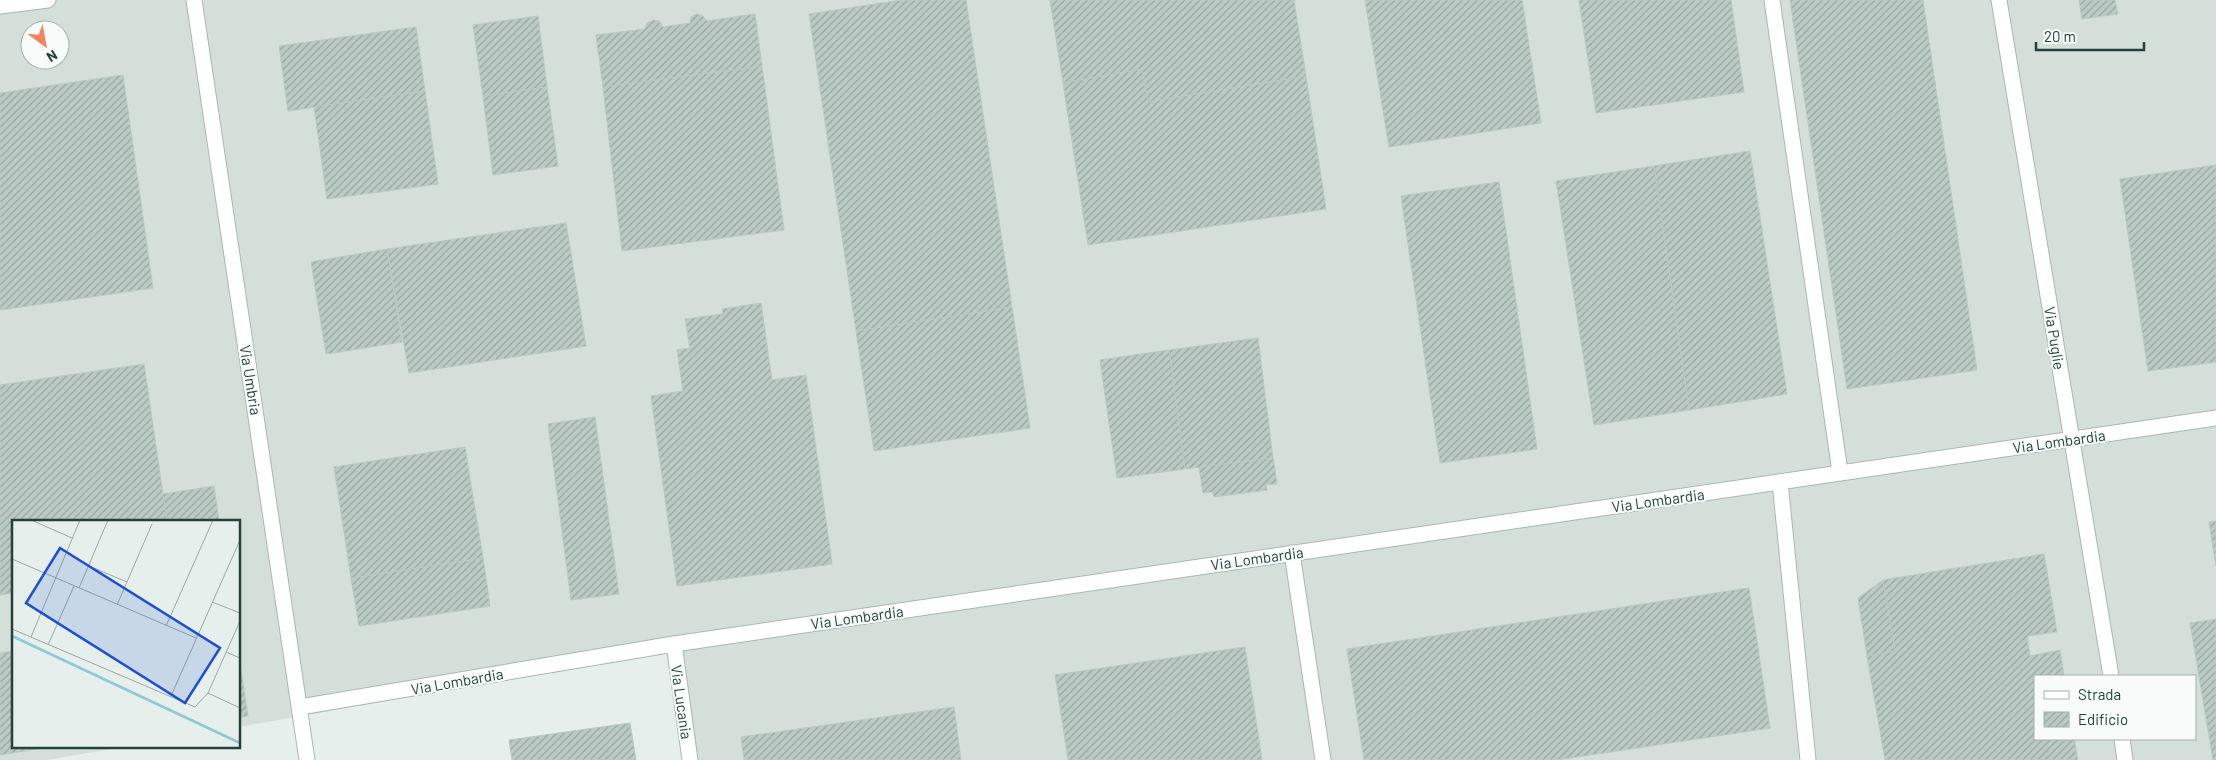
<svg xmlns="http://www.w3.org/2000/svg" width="2216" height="760" font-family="Barlow,sans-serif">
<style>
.built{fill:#d4dfda;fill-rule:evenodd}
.building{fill:url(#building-hatch);stroke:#b8c9c2}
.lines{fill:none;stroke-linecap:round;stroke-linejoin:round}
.lane-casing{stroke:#a8b8b2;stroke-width:17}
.street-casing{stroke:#a8b8b2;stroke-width:17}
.lane{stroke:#fff;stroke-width:15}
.street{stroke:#fff;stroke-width:15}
.labels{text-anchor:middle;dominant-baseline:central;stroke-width:4;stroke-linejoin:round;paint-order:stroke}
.street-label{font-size:15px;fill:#24423a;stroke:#f7fbf9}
.inset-river{fill:none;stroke:#8ec9d4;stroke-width:2.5}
.inset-road{fill:none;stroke:#98aaa4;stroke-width:1}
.view{fill:#1d4ed8;fill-opacity:0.15;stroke:#1d4ed8;stroke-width:2.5}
.inset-edge{fill:none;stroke:#24423a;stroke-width:2.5}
</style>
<defs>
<pattern id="building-hatch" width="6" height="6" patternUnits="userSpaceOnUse" patternTransform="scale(1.25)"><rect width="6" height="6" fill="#bbcac4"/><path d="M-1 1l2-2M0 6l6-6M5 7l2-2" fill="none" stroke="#98a6a0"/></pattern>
</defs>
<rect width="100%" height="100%" fill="#e6efeb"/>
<!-- built -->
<path class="built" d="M0 0H2216V760H690L673 650 239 727V521H14V746H128L47 760H0ZM30 30H60V60H30ZM2035 676H2195V739H2035Z"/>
<!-- building -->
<g class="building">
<path d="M902 0H966L1012 307 856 331 809 14Z"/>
<path d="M1050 0H1294L1306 76 1148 102 1142 69 1063 83Z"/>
<path d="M1365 0H1522L1541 123 1389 147Z"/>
<path d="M1579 0H1731L1744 92 1596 113Z"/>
<path d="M1790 0H1923L1977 370 1847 389Z"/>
<path d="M2079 0H2115L2118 14 2082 19Z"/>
<path d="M697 14 703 16 707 21 755 14 762 66 603 87 596 35 645 29 647 23 653 20 659 21 663 27 690 23 691 17Z"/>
<path d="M538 16 547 87 483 96 473 25Z"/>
<path d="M416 27 425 91 288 111 279 46Z"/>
<path d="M762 66 784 230 622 251 603 87Z"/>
<path d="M1142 69 1148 102 1306 76 1326 209 1088 245 1063 83Z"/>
<path d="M123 75 153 288 0 310V93Z"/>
<path d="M547 87 558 166 493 175 483 96Z"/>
<path d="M425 91 438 184 327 199 314 107Z"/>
<path d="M1750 151 1787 394 1689 410 1654 166Z"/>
<path d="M2216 165V362L2148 371 2120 179Z"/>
<path d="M1654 166 1689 410 1594 425 1556 181Z"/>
<path d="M1499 182 1537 449 1440 463 1401 196Z"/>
<path d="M566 223 586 346 409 373 387 249Z"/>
<path d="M387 249 402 342 326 354 311 262Z"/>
<path d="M761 303 772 380 806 375 832 564 677 586 651 396 683 391 677 350 690 348 685 319 723 314 722 309Z"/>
<path d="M1012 307 1030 428 874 451 856 331Z"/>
<path d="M1258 338 1273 458 1185 469 1169 350Z"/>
<path d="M1169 350 1185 469 1117 478 1100 360Z"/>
<path d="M144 364 167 521H14V593L0 595V385Z"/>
<path d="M595 417 619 594 571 600 548 424Z"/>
<path d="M465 447 483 558 351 578 334 467Z"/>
<path d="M1273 458 1277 484 1266 485 1267 490 1214 497 1213 492 1203 493 1199 467Z"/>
<path d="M214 486 219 521H167L163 494Z"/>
<path d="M2216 521V566L2209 522Z"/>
<path d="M2044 554 2057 632 2027 636 2030 656 2060 650 2064 676H2035V739H2074L2078 760H1885L1867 656 1895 651 1883 580Z"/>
<path d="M483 558 490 606 359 626 351 578Z"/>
<path d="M1883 580 1895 651 1867 656 1858 598Z"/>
<path d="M1749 588 1770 728 1557 760H1364L1347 649Z"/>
<path d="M2216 619V760H2213L2190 623Z"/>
<path d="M1245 647 1262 760H1068L1055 675Z"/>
<path d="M14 651V746H54L0 755V653Z"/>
<path d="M239 657 248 716 239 717Z"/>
<path d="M954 707 961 760H744L741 737Z"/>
<path d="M630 723 636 760H512L509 740Z"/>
</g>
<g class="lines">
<defs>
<g id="lane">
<path d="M1772 0 1840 472"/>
<path d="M1780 482 1808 760"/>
<path d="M1292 553 1323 760"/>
</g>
<g id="street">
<path d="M194 0 307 760"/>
<path d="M1999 0 2111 676"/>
<path d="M0 6 48 0"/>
<path d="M674 644 690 760"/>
<path d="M300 707 674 644 2216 418"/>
<path d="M2122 739 2125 760"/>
</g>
</defs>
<!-- lane casing -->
<use href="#lane" class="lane-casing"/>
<!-- street casing -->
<use href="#street" class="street-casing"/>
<!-- lane -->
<use href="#lane" class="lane"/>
<!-- street -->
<use href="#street" class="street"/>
</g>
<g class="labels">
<!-- street labels -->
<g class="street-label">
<text transform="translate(2055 338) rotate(81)">Via Puglie</text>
<text transform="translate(251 380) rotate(81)">Via Umbria</text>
<text transform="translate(2059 441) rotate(-8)">Via Lombardia</text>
<text transform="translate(1658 500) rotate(-8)">Via Lombardia</text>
<text transform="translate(1257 558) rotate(-8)">Via Lombardia</text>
<text transform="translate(857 617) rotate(-8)">Via Lombardia</text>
<text transform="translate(457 681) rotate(-10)">Via Lombardia</text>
<text transform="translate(682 702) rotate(82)">Via Lucania</text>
</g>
</g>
<!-- overview -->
<g transform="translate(12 520)">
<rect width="228" height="228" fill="#e6efeb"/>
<path class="inset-river" d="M0 116 228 223"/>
<path class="inset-road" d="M19 0 60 18M0 39 184 118M77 46 115 62M67 68 96 0M200 82 228 93M105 85 140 4M154 106 201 0M0 109 183 187 196 173 228 101M19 117 68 0M36 125 62 66M214 132 228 138M196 173 228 188M159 176 228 20"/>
<path class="view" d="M48 28 208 128 173 183 14 83Z"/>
<rect width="228" height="228" class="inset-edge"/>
</g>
<!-- legend -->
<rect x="2034" y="675" width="162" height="65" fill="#f7fbf9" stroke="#a3b1ad"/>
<rect x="2044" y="691" width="25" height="8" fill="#ffffff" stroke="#a3b1ad"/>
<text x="2078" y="700" font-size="15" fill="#24423a">Strada</text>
<rect x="2044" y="712" width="25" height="15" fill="url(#building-hatch)" stroke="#a3b1ad"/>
<text x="2078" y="725" font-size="15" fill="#24423a">Edificio</text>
<!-- north arrow -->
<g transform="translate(45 45) rotate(148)"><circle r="24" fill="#f7fbf9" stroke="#a3b1ad"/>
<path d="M0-4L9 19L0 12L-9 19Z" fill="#f4845f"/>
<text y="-8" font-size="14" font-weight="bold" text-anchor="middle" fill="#24423a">N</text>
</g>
<!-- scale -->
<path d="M2036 42v8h108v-8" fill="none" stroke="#24423a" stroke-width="2.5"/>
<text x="2044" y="42" font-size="15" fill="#24423a" stroke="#f7fbf9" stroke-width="4" paint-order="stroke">20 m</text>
</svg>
